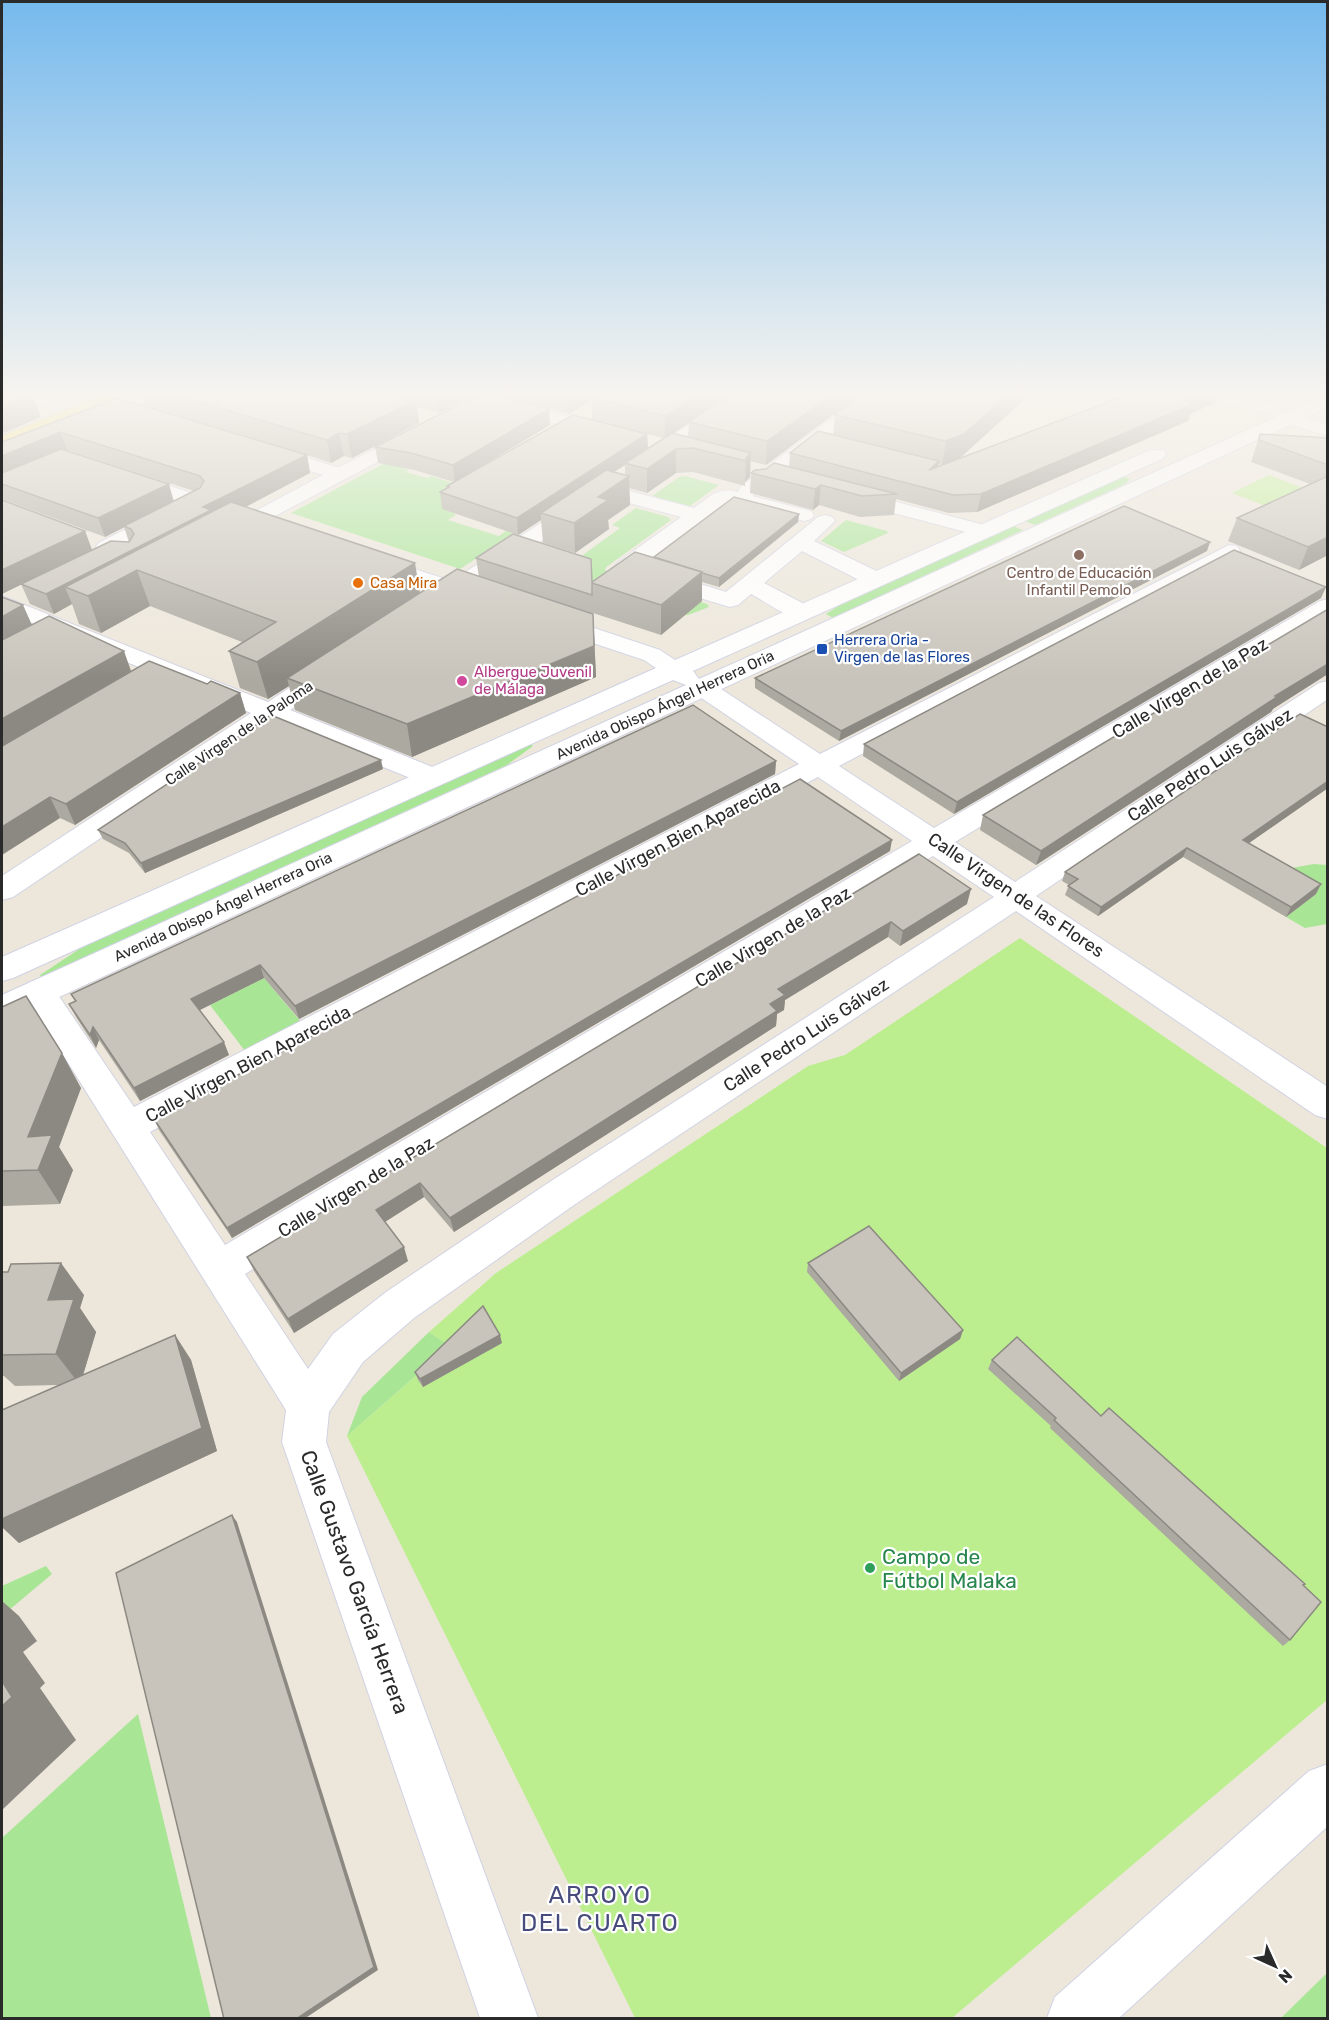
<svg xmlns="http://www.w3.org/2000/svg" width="1329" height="2020" font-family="Rubik,sans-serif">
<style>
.green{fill:#a8e695}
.pitch{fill:#bcee90}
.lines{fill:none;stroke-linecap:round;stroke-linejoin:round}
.street-casing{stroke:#d0d2e4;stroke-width:2}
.secondary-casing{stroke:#d0d2e4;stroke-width:2}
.primary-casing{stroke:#c8c8c8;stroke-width:2}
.street{fill:#fff;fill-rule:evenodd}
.secondary{fill:#fff;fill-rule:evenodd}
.primary{fill:#f7e256;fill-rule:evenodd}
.wall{fill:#aca9a1;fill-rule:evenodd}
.shaded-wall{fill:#8c8983}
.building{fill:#c8c4bb;stroke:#8c8983;stroke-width:1.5}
.education-dot{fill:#8d6e63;stroke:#fff;stroke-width:2}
.food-dot{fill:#e8710a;stroke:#fff;stroke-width:2}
.transit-dot{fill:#1a4fb4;stroke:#fff;stroke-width:2}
.hotel-dot{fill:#d1479c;stroke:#fff;stroke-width:2}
.leisure-dot{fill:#2e9e5b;stroke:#fff;stroke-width:2}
.labels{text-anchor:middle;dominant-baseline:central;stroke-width:4.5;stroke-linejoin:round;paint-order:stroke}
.far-education-label{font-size:15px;fill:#785e54;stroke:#fff}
.far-food-label{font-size:15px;fill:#c56008;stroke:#fff;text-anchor:start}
.far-transit-label{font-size:15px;fill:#164399;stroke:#fff;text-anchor:start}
.far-hotel-label{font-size:15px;fill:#b23c85;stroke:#fff;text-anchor:start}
.far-street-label{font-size:15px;fill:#2a2a2a;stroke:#fff}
.street-label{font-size:18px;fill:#2a2a2a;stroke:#fff}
.near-leisure-label{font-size:21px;fill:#27864d;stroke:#fff;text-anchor:start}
.near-street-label{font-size:21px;fill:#2a2a2a;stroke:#fff}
.near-neighbourhood-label{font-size:24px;letter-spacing:1.5px;fill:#484c7d;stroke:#fff}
</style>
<rect width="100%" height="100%" fill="#ede7db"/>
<!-- green -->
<g class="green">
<path d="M385 463 409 470 406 472 427 478 431 476 473 489 453 513 456 515 448 520 499 536 507 530 516 533 460 569 291 513Z"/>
<path d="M685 476 719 485 690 506 652 496 679 477Z"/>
<path d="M1123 476 1130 479 1125 484 1035 525 1025 521Z"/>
<path d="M636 508 668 517 671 520 605 568 606 572 707 604 709 607 688 615 674 616 554 576 620 528 612 525Z"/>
<path d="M846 520 887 531 888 533 844 552 821 541Z"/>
<path d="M1013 526 1023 530 833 618 826 614 847 600Z"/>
<path d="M528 743 533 746 507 765 41 977 40 975 93 940Z"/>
<path d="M1314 864 1327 865V924L1305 928 1286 917 1316 894 1275 871Z"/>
<path d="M264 978 301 1022 245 1051 210 1005Z"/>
<path d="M429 1332 450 1346 347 1436 362 1397Z"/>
<path d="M46 1566 52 1574 2 1616V1586Z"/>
<path d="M138 1714 211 2018H2V1838Z"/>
<path d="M1327 1973V2018H1281Z"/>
</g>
<!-- pitch -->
<g class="pitch">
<path d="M1269 475 1327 497V530L1232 493Z"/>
<path d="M1020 938 1327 1148V1700L952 2018H635L347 1436 450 1346 429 1332 496 1273 808 1066 845 1055Z"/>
</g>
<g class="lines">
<defs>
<g id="street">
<path d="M35 396H59L56 400 2 420V409Z"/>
<path d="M129 396H153L150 400 95 424H83L80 420 83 416Z"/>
<path d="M734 396H755L654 464H640L637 460 640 456Z"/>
<path d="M862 396H882L752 496 811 511 814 515 811 519 804 521 728 502 633 573 625 575 617 573 614 568 617 563 681 517 596 494 593 490 596 486 603 484 694 508C711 496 717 487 738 492L740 487Z"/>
<path d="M505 400 612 428 615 432 612 436 606 437 499 409 496 405 499 401Z"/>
<path d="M1289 413 1328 425V436L1283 422 1280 418 1283 414Z"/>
<path d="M415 429 422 431 424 435 422 439 347 478H333L330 474 333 470Z"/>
<path d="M130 473 204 497 207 501 204 505 114 550 107 552 100 550 96 546 100 542 180 502 123 483 120 479 123 475Z"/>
<path d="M851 490 992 527 995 531 992 535 985 537 844 500 841 496 844 492Z"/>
<path d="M580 500 587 502 590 506 587 510 446 605 438 607 430 605 427 600 430 595 573 502Z"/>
<path d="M825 515 832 517 835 521 814 541 883 574 886 579 883 584 875 586 867 584 802 551 764 583 810 607 813 612 810 617C791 622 768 603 751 594L738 605 730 607 650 583 647 578 650 573 658 571 726 592 818 517Z"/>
<path d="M1229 545 1237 546 1240 551 1237 556 839 766 934 828 1320 601 1328 599V616L955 842 1015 882 1319 683 1328 681V699L1036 896 1328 1087V1119L1315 1115 1016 911 574 1205 414 1318 363 1362 329 1412 326 1442 538 2018H480L282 1442 286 1410 23 991 28 983 39 979 50 983 134 1107 799 764 694 693 691 688 694 683 703 681 712 683 820 754ZM818 777 912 841 225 1245 150 1132ZM933 856 994 897 548 1183 386 1292 333 1334 308 1369 245 1274Z"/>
<path d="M2 596 268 702 321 667 330 665 339 667 342 672 339 677 290 710 440 770 444 776 440 782 430 784 420 782 273 722 13 897 2 900V876L251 713 2 611Z"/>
<path d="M1328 1764V1826L1119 2018H1047L1055 1997 1309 1771Z"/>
</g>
<g id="secondary">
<path d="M77 396H104L143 408 146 412 143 416 137 417 80 400Z"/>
<path d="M1206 396H1240L1270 402 1273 406 1270 410 1264 411 1209 400Z"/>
<path d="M1322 396H1328V407L14 1018 2 1021V995L686 685 673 680 13 978 2 981V957L656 668 644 660 545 627 541 622 545 617 553 615 561 617 660 650 675 660 1150 450H1164L1166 454 1164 458 693 671 699 679Z"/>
<path d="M267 446 347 470 350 474 347 478 260 524 253 526 246 524 243 520 246 516 323 475 260 456 258 452 260 448Z"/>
<path d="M374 556 486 592 489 597 486 602 478 604 366 567 363 562 366 557Z"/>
</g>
<path id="primary" d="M99 396H123L120 400 2 447V436Z"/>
</defs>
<!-- street casing -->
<use href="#street" class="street-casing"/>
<!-- secondary casing -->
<use href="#secondary" class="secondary-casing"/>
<!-- primary casing -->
<use href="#primary" class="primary-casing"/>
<!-- street -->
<use href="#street" class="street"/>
<!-- secondary -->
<use href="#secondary" class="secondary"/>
<!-- primary -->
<use href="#primary" class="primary"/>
</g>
<!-- wall -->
<g class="wall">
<path d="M142 396H471L439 413 417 407 419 423 352 458 344 456 331 463 307 455 310 473 245 507 420 593 479 577 476 558 592 582 654 557 799 514 798 522 719 587 702 582V601L661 635 593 613 596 677 412 757 295 710 289 686 268 699 240 688 229 651 242 642 150 606 101 633 79 624 72 604 54 614 30 604 21 584 2 594 85 531 92 550 129 542 124 527 105 537 2 499V442L145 406ZM67 450 194 491 174 501 65 451Z"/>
<path d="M506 396H858L766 465 750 461V477L745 482V486L693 472 676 473 647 493 629 488 630 505 608 520 609 529 575 553 543 543 541 520 518 535 442 509 440 492 447 488V486L454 482 414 470 378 463 375 447 550 425 462 477 592 419V400L569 414ZM689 423 688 437 673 433ZM647 434 663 438 648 448ZM625 465V475L614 472Z"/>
<path d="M860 396H1028L960 458 942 465 939 464 938 467 1124 396H1217L1214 403 1190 414 1188 421 977 512 949 513 896 499 894 515 860 517 819 505 813 510 750 493 751 473 789 467 790 453 833 435 835 415Z"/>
<path d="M1260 434 1328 438V555L1299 570 1228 541 1237 518 1310 484 1251 462Z"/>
<path d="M1207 551 839 741 755 688V678Z"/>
<path d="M1321 598 954 814 863 756 864 744Z"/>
<path d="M207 684 240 693 246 713 75 825 60 818 2 746Z"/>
<path d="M1273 709 1271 712 1036 865 980 830 983 815Z"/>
<path d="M1328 727V788L1249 843 1316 894 1286 917 1183 857 1098 916 1065 895 1069 885 1062 881 1065 872Z"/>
<path d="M776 761 775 774 299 1019 264 978 199 1010 229 1055 140 1101 99 1040 96 1048 76 1017 69 1004 75 1001 71 994Z"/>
<path d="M383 769 145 873 129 853 103 839 98 830Z"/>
<path d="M890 851 232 1238 159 1130 154 1119Z"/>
<path d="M919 854 967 904 900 946 888 937 785 1000 784 1010 777 1014 776 1026 454 1232 424 1197 385 1222 408 1261 294 1333 254 1271 247 1257Z"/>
<path d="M2 1007 81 1088 59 1147 73 1170 60 1204 3 1206 2 1209Z"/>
<path d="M808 1263 963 1330 960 1339 899 1381 807 1272Z"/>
<path d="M2 1272 84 1295 80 1308 96 1332 83 1375 175 1335 191 1360 217 1451 19 1543 2 1527V1410L58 1385 15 1386 4 1376H2Z"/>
<path d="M502 1343 423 1387 418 1380 415 1372Z"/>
<path d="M992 1360 1101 1416 1303 1585 1290 1640 1283 1646 1050 1428 1051 1426 988 1369Z"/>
</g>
<!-- shaded-wall -->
<g class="shaded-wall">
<path d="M31 396H33L41 417 4 433 2 427V407Z"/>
<path d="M437 396H471L439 413Z"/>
<path d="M568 396H600L592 398V400L569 414Z"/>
<path d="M696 396H730L665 439V416Z"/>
<path d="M830 396H858L766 465 767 441Z"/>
<path d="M1007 396H1028L960 458 942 465 946 441Z"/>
<path d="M1197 396H1217L1214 403 1190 414 1188 421 977 512 981 494Z"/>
<path d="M416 400 419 423 352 458 347 434Z"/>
<path d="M549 409 550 425 455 482 453 465Z"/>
<path d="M60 432 67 450 2 477V456Z"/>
<path d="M339 433 344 456 331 463 327 440Z"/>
<path d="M647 434 648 450 625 463V465L548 515 541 513V520L518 535 517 518Z"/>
<path d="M676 449V473L647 493V469Z"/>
<path d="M751 453 750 477 745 482 746 458Z"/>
<path d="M307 455 310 473 215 523 137 570 150 606 101 633 88 596 65 587 72 604 54 614 46 594 203 507Z"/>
<path d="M939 461 936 480 926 489 929 470Z"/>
<path d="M629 476 630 505 608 520 609 529 575 553 574 523 598 497Z"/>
<path d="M169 484 174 502 105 537 98 518Z"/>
<path d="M821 485 819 505 813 510 815 489Z"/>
<path d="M799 514 798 522 719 587V578Z"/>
<path d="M85 531 92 550 2 594V570Z"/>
<path d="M1328 537V555L1299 570 1308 547Z"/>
<path d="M1210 542 1207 551 839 741 841 731Z"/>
<path d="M415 563 421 599 287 678 289 686 268 699 257 662Z"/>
<path d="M702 572V601L661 635V605Z"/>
<path d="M1326 587 1321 598 954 814 957 802Z"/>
<path d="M23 605 32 625 2 642V617Z"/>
<path d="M593 614 596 677 412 757 407 724Z"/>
<path d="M124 651 131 671 2 746V719Z"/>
<path d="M1328 664V674L1273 709 1271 712 1036 865 1041 851 1275 696Z"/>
<path d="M240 693 246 713 75 825 66 804Z"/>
<path d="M381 760 383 769 145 873 141 863Z"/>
<path d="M776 761 775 774 299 1019 295 1006Z"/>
<path d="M1328 781V788L1239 850 1243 840Z"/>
<path d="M50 797 60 818 2 855V827Z"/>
<path d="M892 840 890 851 232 1238 227 1228Z"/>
<path d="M1187 848 1183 857 1098 916 1101 907Z"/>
<path d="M1321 884 1316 894 1286 917 1291 907Z"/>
<path d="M971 889 967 904 900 946 903 931Z"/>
<path d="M891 922 888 937 785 1000 784 1010 777 1014 776 1026 454 1232 450 1218 770 1004 778 989Z"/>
<path d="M260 965 264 978 196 1012 191 999Z"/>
<path d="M93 1027 99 1040 96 1048 90 1035Z"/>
<path d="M224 1042 229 1055 140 1101 134 1088Z"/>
<path d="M62 1053 81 1088 59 1147 73 1170 60 1204 38 1170 28 1137Z"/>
<path d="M420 1183 424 1197 380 1225 376 1210Z"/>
<path d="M404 1247 408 1261 294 1333 288 1319Z"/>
<path d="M61 1263 84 1295 80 1308 96 1332 80 1385 56 1354 48 1300Z"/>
<path d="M963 1330 960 1339 899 1381 901 1373Z"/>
<path d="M175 1335 191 1360 217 1451 19 1543 2 1527V1519Z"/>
<path d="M500 1335 502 1343 423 1387 420 1379Z"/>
<path d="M232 1515 237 1522 378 1970 304 2019H296Z"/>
<path d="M2 1601 19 1616 37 1641 23 1652 45 1683 40 1688 76 1740 2 1810Z"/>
</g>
<!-- building -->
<g class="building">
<path d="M2 396H31L2 407Z"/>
<path d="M179 396H399L416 400 347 434 339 433 327 440Z"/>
<path d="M476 396H499L549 409 453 465 411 453 375 447Z"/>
<path d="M594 396H696L665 416 592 398Z"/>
<path d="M728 396H830L767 441 689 422Z"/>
<path d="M860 396H1007L964 434 946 441 835 415Z"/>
<path d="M1124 396H1197L1185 401 1193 404 981 494 953 495 790 453 818 431 939 461 929 470Z"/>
<path d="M117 398 307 455 203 507 211 510 46 594 21 584 111 541 129 542 134 534 131 529 124 526 200 488 204 481 200 476 60 432 2 456V442Z"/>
<path d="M573 415 647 434 517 518 440 492 449 487 447 486Z"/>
<path d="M672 433 751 453 746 458V461L693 448 676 449 647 469 625 463Z"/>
<path d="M1260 434 1328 438V465L1259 440Z"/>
<path d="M61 449 169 484 98 518 2 484V473Z"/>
<path d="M774 463 897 494 862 496 821 485 815 489 751 473 755 470 766 469Z"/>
<path d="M606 470 629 476 598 497 608 500 574 523 541 513Z"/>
<path d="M1328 476V537L1308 547 1237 518Z"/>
<path d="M734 497 799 514 719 578 702 573V572L654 557Z"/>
<path d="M2 500 85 531 2 570Z"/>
<path d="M231 502 415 563 257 662 229 651 276 622 137 570 88 596 65 587Z"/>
<path d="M1124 506 1210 542 841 731 755 678Z"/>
<path d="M513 534 591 559 592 582 635 552 702 572 661 605 592 583V595L476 558Z"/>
<path d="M1234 550 1326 587 957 802 864 744Z"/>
<path d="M457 569 593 614 594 646 407 724 287 678Z"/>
<path d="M2 597 23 605 2 617Z"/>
<path d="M1328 609V664L1275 696 1277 697 1041 851 983 815Z"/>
<path d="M49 616 124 651 2 719V640Z"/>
<path d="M149 661 207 684 211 681 240 693 66 804 50 797 2 827V746Z"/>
<path d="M693 705 776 761 295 1006 260 965 191 999 224 1042 134 1088 93 1027 90 1035 69 1004 76 1001 71 994Z"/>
<path d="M1300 714 1328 727V781L1243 840 1321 884 1291 907 1187 848 1101 907 1068 886 1078 879 1065 872Z"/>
<path d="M271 715 381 760 141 863 125 843 98 830Z"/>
<path d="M800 779 892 840 227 1228 154 1119Z"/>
<path d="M919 854 971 889 903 931 891 922 778 989 785 995 770 1004 777 1011 450 1218 420 1183 376 1210 404 1247 288 1319 247 1257Z"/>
<path d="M26 996 62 1053 28 1137 52 1135 38 1170 2 1171V1007Z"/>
<path d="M869 1226 963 1330 901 1373 808 1263Z"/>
<path d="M61 1263 48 1300 74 1299 56 1354 2 1355V1272H8L11 1264Z"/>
<path d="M483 1306 500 1335 420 1379 415 1372Z"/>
<path d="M175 1335 202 1428 2 1519V1410Z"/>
<path d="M1017 1337 1101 1416 1109 1408 1305 1584 1303 1585 1321 1602 1290 1640 1054 1420 1056 1418 992 1360Z"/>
<path d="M232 1515 374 1967 296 2019H224L116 1573Z"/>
<path d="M2 1681 12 1697 2 1706Z"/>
</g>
<!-- sky -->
<linearGradient id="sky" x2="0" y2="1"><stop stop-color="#75b9ed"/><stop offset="0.58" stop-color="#f7f4ef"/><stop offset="1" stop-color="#f7f4ef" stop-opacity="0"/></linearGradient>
<rect width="1329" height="679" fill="url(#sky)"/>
<!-- markers -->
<circle class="education-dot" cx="1079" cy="555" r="6"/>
<circle class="food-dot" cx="358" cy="583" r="6"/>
<rect class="transit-dot" x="816" y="643" width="12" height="12" rx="3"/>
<circle class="hotel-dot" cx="462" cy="681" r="6"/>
<circle class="leisure-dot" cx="870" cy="1568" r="6"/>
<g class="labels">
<!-- far-education labels -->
<g class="far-education-label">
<text x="1079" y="573">Centro de Educación<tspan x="1079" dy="17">Infantil Pemolo</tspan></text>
</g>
<!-- far-food labels -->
<g class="far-food-label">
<text x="370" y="583">Casa Mira</text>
</g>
<!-- far-transit labels -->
<g class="far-transit-label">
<text x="834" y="640">Herrera Oria -<tspan x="834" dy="17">Virgen de las Flores</tspan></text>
</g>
<!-- far-hotel labels -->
<g class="far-hotel-label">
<text x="474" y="672">Albergue Juvenil<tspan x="474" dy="17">de Málaga</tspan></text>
</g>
<!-- far-street labels -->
<g class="far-street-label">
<text transform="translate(665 705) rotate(-25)">Avenida Obispo Ángel Herrera Oria</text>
<text transform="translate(239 733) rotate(-34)">Calle Virgen de la Paloma</text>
<text transform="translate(223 907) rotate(-25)">Avenida Obispo Ángel Herrera Oria</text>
</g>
<!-- street labels -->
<g class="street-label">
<text transform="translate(1190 688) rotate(-31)">Calle Virgen de la Paz</text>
<text transform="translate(1210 765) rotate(-33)">Calle Pedro Luis Gálvez</text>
<text transform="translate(678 838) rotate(-28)">Calle Virgen Bien Aparecida</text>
<text transform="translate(1016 895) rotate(34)">Calle Virgen de las Flores</text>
<text transform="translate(773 937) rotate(-31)">Calle Virgen de la Paz</text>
<text transform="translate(806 1035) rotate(-33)">Calle Pedro Luis Gálvez</text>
<text transform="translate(248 1064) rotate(-28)">Calle Virgen Bien Aparecida</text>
<text transform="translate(356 1187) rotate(-31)">Calle Virgen de la Paz</text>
</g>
<!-- near-leisure labels -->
<g class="near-leisure-label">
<text x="882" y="1556">Campo de<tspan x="882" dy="24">Fútbol Malaka</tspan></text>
</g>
<!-- near-street labels -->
<g class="near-street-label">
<text transform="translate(355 1582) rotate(70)">Calle Gustavo García Herrera</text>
</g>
<!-- near-neighbourhood labels -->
<g class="near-neighbourhood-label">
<text x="600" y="1895">ARROYO<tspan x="600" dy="28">DEL CUARTO</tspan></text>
</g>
</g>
<!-- border -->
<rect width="1329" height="2020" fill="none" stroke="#2a2a2a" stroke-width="6"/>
<!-- north arrow -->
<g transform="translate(1275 1966) rotate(135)" stroke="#ffffff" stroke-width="4.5" paint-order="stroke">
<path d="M0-4.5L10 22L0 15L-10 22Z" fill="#2a2a2a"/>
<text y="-9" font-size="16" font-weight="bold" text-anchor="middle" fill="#2a2a2a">N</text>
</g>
</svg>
